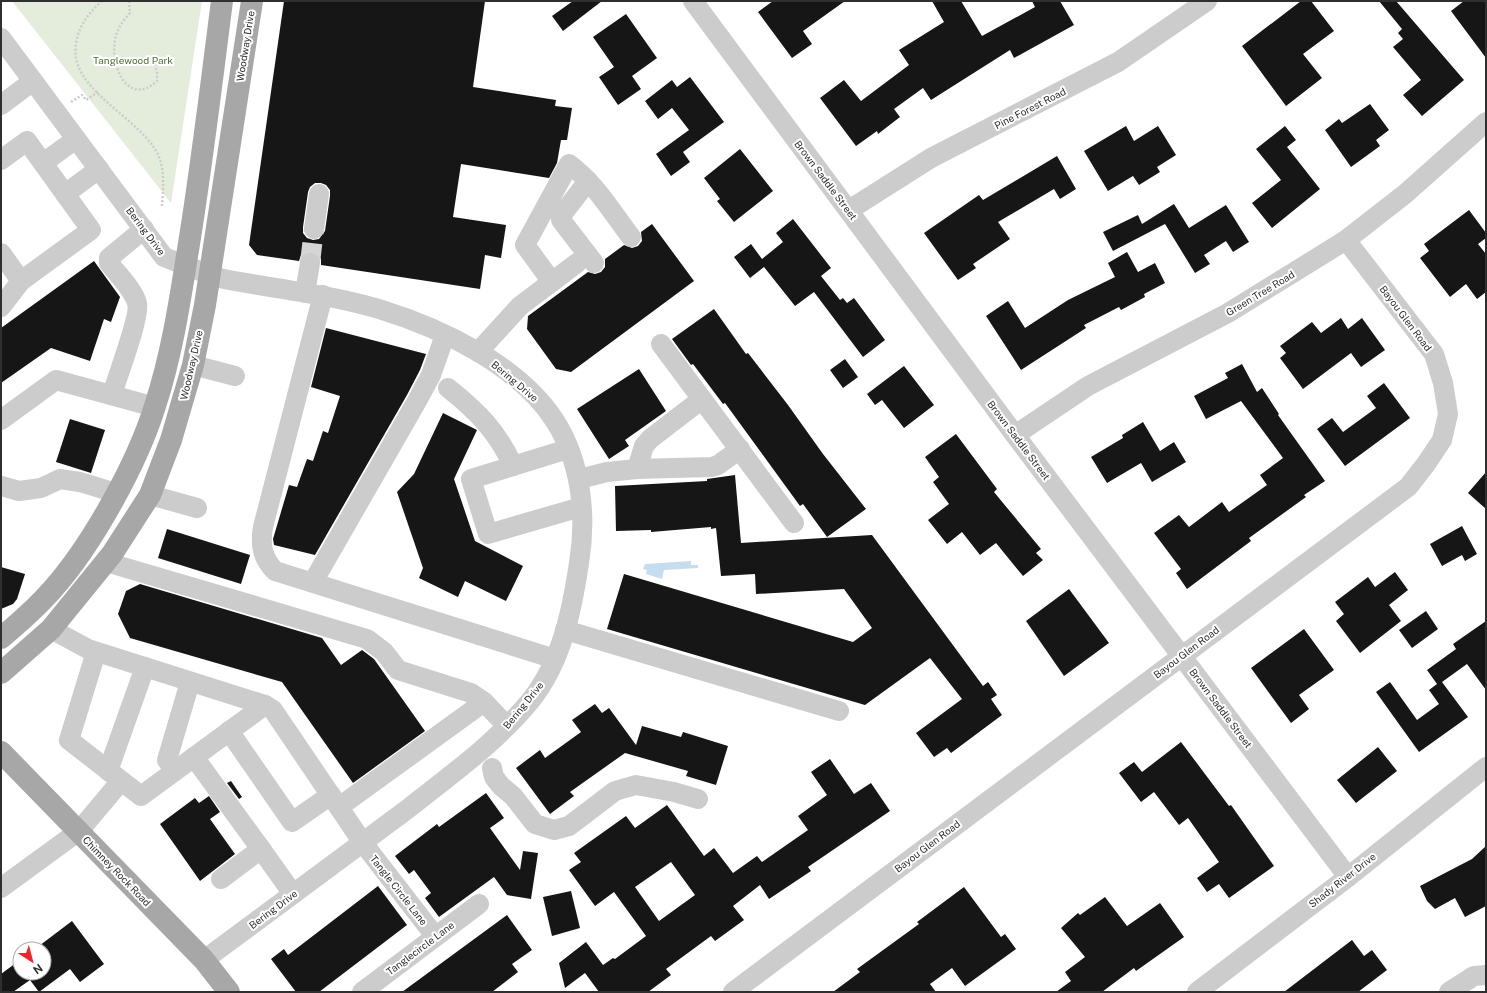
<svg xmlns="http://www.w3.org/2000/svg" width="1487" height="993" font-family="'Public Sans',sans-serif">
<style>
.green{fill:#e4eddb}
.water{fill:#c6ddef}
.building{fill:#161616;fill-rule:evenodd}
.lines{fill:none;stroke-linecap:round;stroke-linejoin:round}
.minor-tunnel{stroke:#d5d5d5;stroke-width:20;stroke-dasharray:20 10;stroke-linecap:butt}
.path{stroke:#ccc;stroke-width:2.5;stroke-dasharray:2 2;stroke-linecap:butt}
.minor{stroke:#ccc;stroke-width:20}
.major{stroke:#a7a7a7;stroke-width:22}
.labels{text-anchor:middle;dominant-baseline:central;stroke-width:4;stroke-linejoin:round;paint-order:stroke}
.street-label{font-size:10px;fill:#2f2f2f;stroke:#fff}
.park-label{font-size:10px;fill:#506e38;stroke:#fff}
</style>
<rect width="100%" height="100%" fill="#fff"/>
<!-- green -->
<path class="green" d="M12 1H202L171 203Z"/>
<!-- water -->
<path class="water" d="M691 561V565H698V568L664 570 662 579 646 574 647 570 643 569 645 564Z"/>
<!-- building -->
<g class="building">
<path d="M284 1H485L473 87 556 100 555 106 572 108 567 140H561L557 163 549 178 461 164 453 217 506 225 501 258 485 255 480 289 321 265V259L318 254 312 252 301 255 299 261 257 255 249 245ZM315 183H321L326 185 330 190V196L325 231 319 239 313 240 307 238 303 233V227L308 192 310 187Z"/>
<path d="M573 1H602L563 31 552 16Z"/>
<path d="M773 1H845L803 31 812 44 792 58 758 12Z"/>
<path d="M932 1H961L982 36 1035 7 1032 1H1060L1074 25 1014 58 1010 50 931 100 923 88 894 109 900 117 878 134 877 131 856 146 820 98 844 80 861 101 909 65 899 50 944 22Z"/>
<path d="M1301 1H1311L1334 31 1303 54 1322 78 1286 106 1242 46Z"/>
<path d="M1379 1H1396L1464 80 1422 116 1403 95 1421 80 1393 47 1403 39 1398 33 1402 29Z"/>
<path d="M1464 1H1486V58L1451 11Z"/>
<path d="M626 14 657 58 632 76 641 89 618 105 599 77 614 67 593 37Z"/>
<path d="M690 77 724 122 683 152 690 162 671 176 656 154 689 130 672 108 658 119 645 101 672 80 677 87Z"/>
<path d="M1370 104 1389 130 1376 140 1380 146 1351 167 1325 130 1339 119 1342 123Z"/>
<path d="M1126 126 1134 141 1158 126 1176 155 1157 167 1160 172 1139 185 1133 176 1108 191 1084 151Z"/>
<path d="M1285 126 1296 140 1287 147 1320 189 1272 228 1252 203 1281 180 1256 149Z"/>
<path d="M740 149 773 191 734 222 717 201 720 199 704 178Z"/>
<path d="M1057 156 1076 189 1060 199 1054 189 998 222 1010 239 973 264 976 268 958 280 924 233 979 195 983 200Z"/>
<path d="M1174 204 1189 228 1226 205 1249 242 1233 252 1226 241 1204 255 1210 264 1195 273 1165 224 1113 251 1103 232 1138 215 1142 224Z"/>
<path d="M1469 210 1486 233V238L1478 244 1486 254V292L1477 299 1466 284 1450 297 1420 258 1429 251 1424 244Z"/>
<path d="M793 219 831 268 821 276 840 300 843 298 847 303 854 298 885 340 863 357 814 292 795 306 764 267 750 278 734 257 751 244 762 259 783 242 776 233Z"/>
<path d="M652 224 694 281 571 372 556 369 527 329 528 316 588 272 595 274 601 272 605 267V259L624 245 632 248 638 246 642 241 641 232Z"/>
<path d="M1127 252 1138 272 1155 263 1165 283 1144 294 1145 297 1121 310 1119 307 1084 325 1086 328 1021 370 986 316 1008 301 1025 328 1068 300 1115 277 1108 263Z"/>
<path d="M94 261 120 297 111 322 104 319 90 361 51 348 1 383V328Z"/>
<path d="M714 309 746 354 748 353 788 405 823 454 866 509 827 537 803 504 800 506 725 403 723 404 693 364 691 365 672 339Z"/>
<path d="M1341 318 1348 329 1362 318 1385 350 1361 367 1351 353 1303 389 1280 358 1286 353 1280 346 1312 322 1321 333Z"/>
<path d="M326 328 426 354 420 370 407 395 315 555 274 545 273 539 289 485 297 487 307 459 313 461 323 431 328 433 340 396 311 387Z"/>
<path d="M845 359 858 377 843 388 830 370Z"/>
<path d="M1242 364 1257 392 1262 388 1279 414 1278 415 1325 481 1304 495 1306 497 1249 538 1251 541 1187 589 1176 573 1181 569 1154 533 1179 515 1189 527 1222 502 1229 512 1267 485 1260 475 1283 458 1241 401 1206 419 1194 396 1228 378 1225 373Z"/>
<path d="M904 366 934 405 904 428 882 400 875 405 867 394Z"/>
<path d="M639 369 666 411 625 440 629 446 609 459 577 409Z"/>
<path d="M1384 383 1410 418 1345 466 1317 429 1332 418 1343 432 1376 408 1367 396Z"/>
<path d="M443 413 477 430 454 479 475 541 523 566 506 601 465 581 458 597 419 578 423 568 397 492 414 474Z"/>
<path d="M70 419 105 430 91 473 56 462Z"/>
<path d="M1143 422 1160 451 1174 442 1186 462 1152 482 1141 463 1107 483 1091 457 1123 438 1122 435Z"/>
<path d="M956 434 997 489 994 492 1041 549 1036 553 1043 560 1023 576 996 543 980 555 962 532 947 544 928 520 949 504 933 482 939 477 925 457Z"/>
<path d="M1486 472V509L1468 493Z"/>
<path d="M735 475 741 543 872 535 983 686 988 682 997 695 991 699 1002 715 951 753 947 748 934 757 916 733 962 699 930 658 865 705 607 629 624 574 853 642 872 628 844 589 756 594 755 574 721 576 716 528 711 529V527L651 532V530L616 531 615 486 707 481V479Z"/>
<path d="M1462 526 1477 554 1465 561 1462 555 1442 566 1430 544Z"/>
<path d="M167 529 250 555 241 584 158 558Z"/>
<path d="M1 567 25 574 17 599 13 604 1 609Z"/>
<path d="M1395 572 1408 590 1389 605 1401 621 1360 653 1336 621 1344 614 1335 602 1368 577 1375 587Z"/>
<path d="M140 584 322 638 341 665 362 650 374 659 425 731 353 783 282 682 130 638 118 614 126 591Z"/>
<path d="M1069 589 1109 643 1064 676 1026 621Z"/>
<path d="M1426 611 1438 629 1412 648 1399 630Z"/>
<path d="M1486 621V690L1467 664 1442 682 1468 717 1419 752 1376 692 1390 682 1417 720 1439 704 1429 690 1437 684 1427 670 1456 649 1453 644Z"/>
<path d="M1304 629 1334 670 1299 695 1309 709 1291 723 1251 668Z"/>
<path d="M595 704 602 713 609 708 636 745 642 726 681 737 683 732 728 746 716 785 686 776 688 771 625 753 570 792 574 796 550 814 516 768 540 750 545 758 581 732 572 720Z"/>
<path d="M1181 742 1229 806 1231 805 1274 866 1229 898 1219 884 1207 892 1197 878 1219 862 1188 818 1179 825 1154 792 1141 802 1119 773 1134 762 1142 772Z"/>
<path d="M1378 747 1397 771 1356 803 1337 780Z"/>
<path d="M830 759 854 794 871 783 890 811 808 867 811 871 769 899 760 885 733 906 744 920 715 941 711 936 666 969 671 975 648 992H599L585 973 565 988 559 963 586 942 603 965 613 958 615 959 646 936 614 892 595 906 569 870 581 862 574 853 626 816 635 828 667 805 704 856 714 848 733 873 757 856 762 862 808 830 798 816 827 795 811 772ZM671 862 695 895 659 921 635 887Z"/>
<path d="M231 781 242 797 239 799 227 783Z"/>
<path d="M486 793 504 818 490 828 520 870 523 851 538 853 531 899 507 895 494 877 439 917 425 898 431 893 414 870 409 874 395 856 437 824 439 827Z"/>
<path d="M209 796 220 812 210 819 235 854 200 881 160 824 195 798 199 803Z"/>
<path d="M1486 846V906L1465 917 1455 898 1435 909 1427 901 1420 886 1472 859Z"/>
<path d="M378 886 407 925 319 992H296L271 959 284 949 288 955Z"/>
<path d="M964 887 1001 937 1005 934 1016 949 965 986 952 968 930 984 936 992H833L860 972 857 969 919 924 917 922Z"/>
<path d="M571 891 580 928 552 936 543 897Z"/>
<path d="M1105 897 1127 926 1160 903 1184 937 1136 971 1134 968 1102 992H1056L1071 981 1065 972 1085 957 1061 928 1078 913 1080 915Z"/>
<path d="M507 915 532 950 512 964 518 972 492 992H402Z"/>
<path d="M72 921 104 964 80 982 70 969 39 992 30 980 13 992H1V974L20 960V973H44V949H35Z"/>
<path d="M1352 940 1364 956 1372 950 1387 970 1358 992H1284Z"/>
</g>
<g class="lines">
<!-- minor-tunnel -->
<path class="minor-tunnel" d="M310 263 314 229"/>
<!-- path -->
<g class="path">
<path d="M102 1C89 12 78 27 76 44 68 91 143 118 159 157 165 172 163 191 162 206"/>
<path d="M129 1 130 13C124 20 118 27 116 36 108 62 127 109 157 81V71L154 64"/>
<path d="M71 102 82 95 86 100 98 92"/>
</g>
<!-- minor -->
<g class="minor">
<path d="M693 1 1015 435 1348 877"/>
<path d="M1 38 164 257 210 275 224 279C276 289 328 294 379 309 441 328 519 365 555 421 581 462 587 515 579 563 572 610 562 661 531 700 495 744 449 776 405 811 338 861 271 911 204 960"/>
<path d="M1 105 33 81"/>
<path d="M1 160 27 141 91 230 21 281 1 253"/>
<path d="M43 163 76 139"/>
<path d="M588 181 561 216V220L594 263"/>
<path d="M65 194 99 169"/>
<path d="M849 210 931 158 1118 62 1207 1"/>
<path d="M314 229 319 194"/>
<path d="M552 282 525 245 569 164C594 182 612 212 631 237"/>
<path d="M305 293 310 263"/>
<path d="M323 295 263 527C260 544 262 558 275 571L555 659"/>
<path d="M1 307 21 281"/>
<path d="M661 344 794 523"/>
<path d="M478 352 520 306 577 263"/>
<path d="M193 365 235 376"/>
<path d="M448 388C477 411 498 432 513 466"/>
<path d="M112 395C116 380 141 315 137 303 133 289 118 275 109 263V258L144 229"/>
<path d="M1 420 56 380 155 407"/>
<path d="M1015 435 1088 386 1228 313 1346 240 1405 194 1486 122"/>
<path d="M568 449 471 479 488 534 581 507"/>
<path d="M637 469 644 446 650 439 702 399"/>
<path d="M579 479 607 472 637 469 712 467 718 465 740 449"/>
<path d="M1 486 19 491 41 488 60 479 80 482 116 493"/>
<path d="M150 495 197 508"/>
<path d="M106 562 367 639 384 652 398 670 471 693 484 702 507 726"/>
<path d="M313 582 417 401 431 375 445 335"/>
<path d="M51 629 88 649 265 705 273 710 363 843 435 936"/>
<path d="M565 630 839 711"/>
<path d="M96 652 69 740 141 796 265 705"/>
<path d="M229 731 292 822 331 795"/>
<path d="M194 757 261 849"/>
<path d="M492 768 494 777 501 786 513 796 535 824 554 830 569 826 615 791 636 785 674 792 698 799"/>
<path d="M108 771 145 667"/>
<path d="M175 771 167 760 190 682"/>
<path d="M339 807 484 702"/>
<path d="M221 879 261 849 293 894"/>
<path d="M1 888 79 831 121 781"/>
<path d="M362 992 479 904"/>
<path d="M733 992 1408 487 1426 464 1442 440 1448 414 1443 383 1434 354 1346 240"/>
<path d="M1197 992 1348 877 1486 767"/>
<path d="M1449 992 1474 976 1486 975"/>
</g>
<!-- major -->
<g class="major">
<path d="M1 638C19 623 36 608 52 590 92 545 137 464 155 406 171 357 179 307 187 256 201 172 211 86 222 1"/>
<path d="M1 673 51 629 112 554 150 495 171 440 193 365 205 305 252 1"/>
<path d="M1 752 204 960 229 992"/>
</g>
</g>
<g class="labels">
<!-- street labels -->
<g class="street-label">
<text transform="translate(245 46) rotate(-81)">Woodway Drive</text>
<text transform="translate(1030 108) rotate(-27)">Pine Forest Road</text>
<text transform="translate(826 180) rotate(53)">Brown Saddle Street</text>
<text transform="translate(146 231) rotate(53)">Bering Drive</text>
<text transform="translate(1260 293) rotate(-31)">Green Tree Road</text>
<text transform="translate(1406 318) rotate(53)">Bayou Glen Road</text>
<text transform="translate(191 365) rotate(-77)">Woodway Drive</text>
<text transform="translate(515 381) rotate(40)">Bering Drive</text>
<text transform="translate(1019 440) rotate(53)">Brown Saddle Street</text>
<text transform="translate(1186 652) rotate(-37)">Bayou Glen Road</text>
<text transform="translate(523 705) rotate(-51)">Bering Drive</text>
<text transform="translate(1221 708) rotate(53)">Brown Saddle Street</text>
<text transform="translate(927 846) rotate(-37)">Bayou Glen Road</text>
<text transform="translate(117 871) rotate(46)">Chimney Rock Road</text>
<text transform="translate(1342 880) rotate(-38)">Shady River Drive</text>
<text transform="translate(399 890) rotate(52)">Tangle Circle Lane</text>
<text transform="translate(273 909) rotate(-37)">Bering Drive</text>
<text transform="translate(420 948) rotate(-37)">Tanglecircle Lane</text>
</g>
<!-- park labels -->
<g class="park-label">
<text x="133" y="60">Tanglewood Park</text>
</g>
</g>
<!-- border -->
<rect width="1487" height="993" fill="none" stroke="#2f2f2f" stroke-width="4"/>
<!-- north arrow -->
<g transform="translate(32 961) rotate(144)"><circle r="19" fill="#ffffff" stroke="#acacac"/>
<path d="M0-3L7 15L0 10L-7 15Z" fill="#f4232a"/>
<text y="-6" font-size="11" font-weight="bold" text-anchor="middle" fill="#2f2f2f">N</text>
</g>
</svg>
